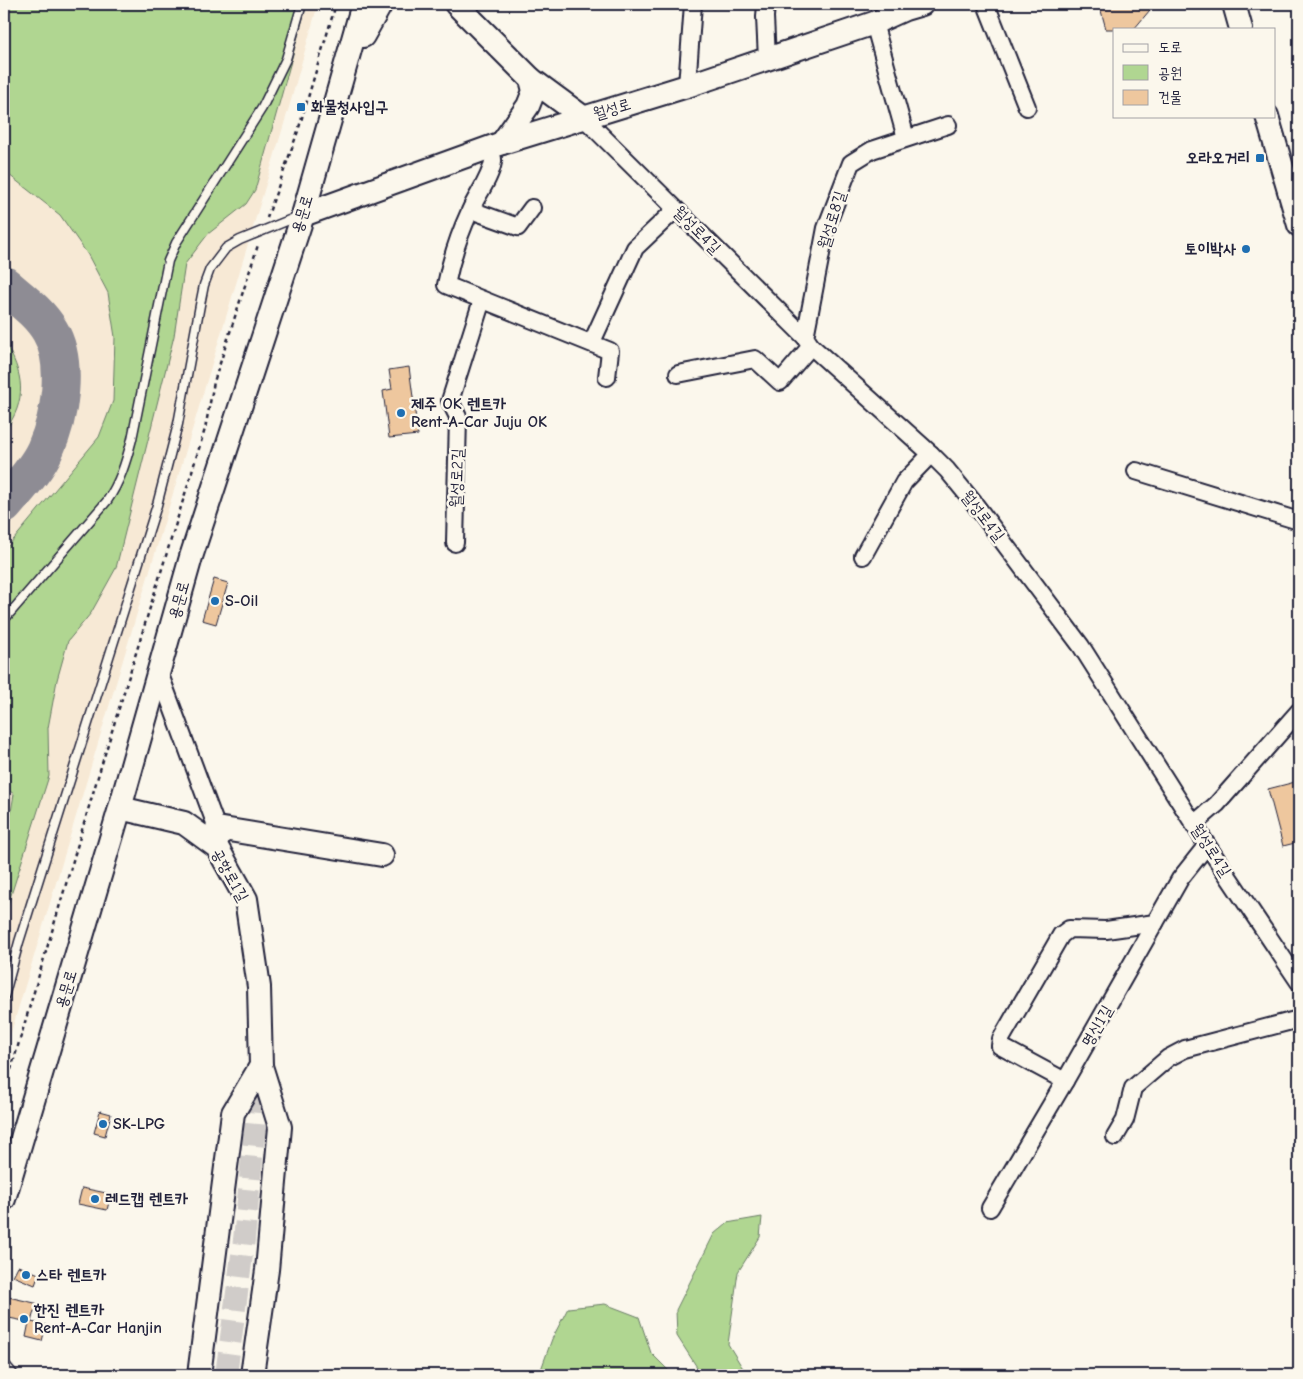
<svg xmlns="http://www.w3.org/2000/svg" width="1303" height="1379" font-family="'Comic Neue','Poor Story',sans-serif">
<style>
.built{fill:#f7e9d5}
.green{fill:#b0d691;stroke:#697c66}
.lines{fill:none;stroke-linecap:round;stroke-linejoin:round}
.taxiway{stroke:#8e8c94;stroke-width:38}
.building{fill:#eec79e;stroke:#22223b}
.secondary-tunnel{stroke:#d0ccc9;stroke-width:22;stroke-dasharray:22 11;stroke-linecap:butt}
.lane-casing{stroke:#22223b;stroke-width:11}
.street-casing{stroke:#22223b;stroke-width:20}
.secondary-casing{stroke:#22223b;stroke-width:26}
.path{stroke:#22223b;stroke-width:2.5;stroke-dasharray:4 4;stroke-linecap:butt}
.lane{stroke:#fbf7ec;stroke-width:8}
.street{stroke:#fbf7ec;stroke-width:16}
.secondary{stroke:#fbf7ec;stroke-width:22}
.poi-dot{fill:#1f6fb2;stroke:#fbf7ec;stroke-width:2}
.labels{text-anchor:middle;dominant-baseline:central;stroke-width:5;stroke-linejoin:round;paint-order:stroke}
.poi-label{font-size:16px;font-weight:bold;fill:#22223b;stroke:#fbf7ec;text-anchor:start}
.street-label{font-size:16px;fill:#22223b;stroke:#fbf7ec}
</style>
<rect width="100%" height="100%" fill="#fbf7ec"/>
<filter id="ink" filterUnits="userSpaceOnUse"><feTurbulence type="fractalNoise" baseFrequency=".02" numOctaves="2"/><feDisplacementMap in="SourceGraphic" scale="10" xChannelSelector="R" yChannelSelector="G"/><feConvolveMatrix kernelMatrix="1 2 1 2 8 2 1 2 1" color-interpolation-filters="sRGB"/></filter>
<g filter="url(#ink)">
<!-- built -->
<path class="built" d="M4 4H318L290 104 4 1056Z"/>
<!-- green -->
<g class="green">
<path d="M4 4H307L255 190 246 204 208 234 185 264 174 336 116 568 91 613 68 641 57 680 48 728 49 776 4 917V854L14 794 4 787V551L99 437 113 401 115 337 108 293 88 255 60 215 4 171Z"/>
<path d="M4 341C24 374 28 400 4 432Z"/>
<path d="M762 1217 760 1237 738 1272 728 1344 742 1367 752 1375H702L677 1336 676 1310 714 1234 727 1223Z"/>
<path d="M605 1304 639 1317 651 1353 673 1375H539L552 1339 568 1308Z"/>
</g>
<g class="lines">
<!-- taxiway -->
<path class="taxiway" d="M4 285C20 299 39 312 50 331 69 363 60 417 45 450 36 470 18 488 4 505"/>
</g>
<!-- building -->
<g class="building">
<path d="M1110 4H1155L1134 29H1106L1100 7Z"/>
<path d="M409 367 418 435 389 438 383 391 392 389 389 370Z"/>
<path d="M214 579 228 583 216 624 202 620Z"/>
<path d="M1299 781V842L1283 846 1268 789Z"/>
<path d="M100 1111 111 1114 105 1136 94 1133Z"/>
<path d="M82 1188 111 1194 107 1210 78 1204Z"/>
<path d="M18 1266 39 1274 35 1285 13 1276Z"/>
<path d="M4 1296 48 1306V1311H34L31 1322 46 1325 42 1341 26 1337 29 1322 4 1317Z"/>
</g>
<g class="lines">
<!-- secondary-tunnel -->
<path class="secondary-tunnel" d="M226 1375 244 1240 261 1066"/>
<defs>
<g id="lane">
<path d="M4 620 107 501C120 482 126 462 132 439L168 261 176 243 262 108 286 59 302 4"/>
<path d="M4 997 19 942 157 505 178 424 200 305 204 285 210 269 226 248 240 240 299 216"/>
<path d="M4 1363 14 1375"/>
</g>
<g id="street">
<path d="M766 4 765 17 767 59"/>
<path d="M986 4 1027 107"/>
<path d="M874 23 906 138"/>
<path d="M687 86 693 4"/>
<path d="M584 118 805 337 811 346 931 454 947 470 974 503 1081 646 1207 845 1299 982"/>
<path d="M489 147C491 152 494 157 493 162 490 179 477 195 470 211 459 235 451 259 446 285L610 351 607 377"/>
<path d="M471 210 518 227 532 208"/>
<path d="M805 337 826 228 851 163 872 150 948 125"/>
<path d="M592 342 635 248 675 210"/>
<path d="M678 374 755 359 780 382 811 346"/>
<path d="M1136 471 1299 521"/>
<path d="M455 543 458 417 450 401 482 300"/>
<path d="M863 556 904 482 931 454"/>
<path d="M159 672 221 839"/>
<path d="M1194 824 1217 804 1240 778 1299 711"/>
<path d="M1065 1081 1000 1046 1001 1039 1061 935 1069 929 1106 930 1155 923"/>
<path d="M1115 1137 1125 1120 1133 1088 1168 1058 1185 1049 1299 1019"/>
<path d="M990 1208 1065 1081 1180 879 1207 845"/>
</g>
<g id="secondary">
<path d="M456 4 531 79 584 118"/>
<path d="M1234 4 1241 29"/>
<path d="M363 36 381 4"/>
<path d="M1267 116 1299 225"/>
<path d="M502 143 528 106 534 91 531 79"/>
<path d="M303 215 502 143 687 86 874 23 905 9 922 4"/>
<path d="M120 808 184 823 217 847 246 899 259 987 261 1066 280 1127 267 1270 252 1375"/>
<path d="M217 828 382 855"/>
<path d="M4 1199 120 808 191 557 303 215 363 4"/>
<path d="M199 1375 233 1113 261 1066"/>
</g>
</defs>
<!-- lane casing -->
<use href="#lane" class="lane-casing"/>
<!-- street casing -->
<use href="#street" class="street-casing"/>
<!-- secondary casing -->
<use href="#secondary" class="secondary-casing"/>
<!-- path -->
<g class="path">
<path d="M267 218 298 131 336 4"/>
<path d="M4 1093 96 783 205 429 214 382 258 245"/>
</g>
<!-- lane -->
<use href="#lane" class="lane"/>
<!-- street -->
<use href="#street" class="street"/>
<!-- secondary -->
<use href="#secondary" class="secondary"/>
</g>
</g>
<!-- markers -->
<g class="poi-dot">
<rect x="296" y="102" width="10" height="10" rx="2.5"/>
<rect x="1255" y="153" width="10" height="10" rx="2.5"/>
<circle cx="1246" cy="249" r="5"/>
<circle cx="401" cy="413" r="5"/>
<circle cx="215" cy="601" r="5"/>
<circle cx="103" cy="1124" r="5"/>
<circle cx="95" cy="1199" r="5"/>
<circle cx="26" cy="1275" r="5"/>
<circle cx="24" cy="1319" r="5"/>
</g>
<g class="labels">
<!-- poi labels -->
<g class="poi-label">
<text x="311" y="107">화물청사입구</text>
<text x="1250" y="158" text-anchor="end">오라오거리</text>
<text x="1236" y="249" text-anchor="end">토이박사</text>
<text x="411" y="404">제주 OK 렌트카<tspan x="411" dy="18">Rent-A-Car Juju OK</tspan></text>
<text x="225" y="601">S-Oil</text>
<text x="113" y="1124">SK-LPG</text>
<text x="105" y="1199">레드캡 렌트카</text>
<text x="36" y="1275">스타 렌트카</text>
<text x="34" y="1310">한진 렌트카<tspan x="34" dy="18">Rent-A-Car Hanjin</tspan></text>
</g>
<!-- street labels -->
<g class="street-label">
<text transform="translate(612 109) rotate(-17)">월성로</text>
<text transform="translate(302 214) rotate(-73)">용문로</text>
<text transform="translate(832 220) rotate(-73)">월성로8길</text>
<text transform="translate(697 230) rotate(45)">월성로4길</text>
<text transform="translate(457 478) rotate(-88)">월성로2길</text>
<text transform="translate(983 516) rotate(52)">월성로4길</text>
<text transform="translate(179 600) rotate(-74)">용문로</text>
<text transform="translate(1211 850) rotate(57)">월성로4길</text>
<text transform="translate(230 875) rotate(61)">공항로1길</text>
<text transform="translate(66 989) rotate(-73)">용문로</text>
<text transform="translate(1097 1026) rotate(-60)">명신1길</text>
</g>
</g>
<!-- margin -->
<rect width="1303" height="1379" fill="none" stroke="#fbf7ec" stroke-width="20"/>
<rect x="10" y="10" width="1283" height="1359" fill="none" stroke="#22223b" stroke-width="2" filter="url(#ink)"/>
<!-- legend -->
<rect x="1113" y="28" width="162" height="90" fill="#fbf7ec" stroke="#a4a2a5"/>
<rect x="1123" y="44" width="25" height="8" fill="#fbf7ec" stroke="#a4a2a5"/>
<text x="1158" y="52" font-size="15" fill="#22223b">도로</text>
<rect x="1123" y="65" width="25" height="15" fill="#b0d691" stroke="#a4a2a5"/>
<text x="1158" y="78" font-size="15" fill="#22223b">공원</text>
<rect x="1123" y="90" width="25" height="15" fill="#eec79e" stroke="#a4a2a5"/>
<text x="1158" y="102" font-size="15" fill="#22223b">건물</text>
</svg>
